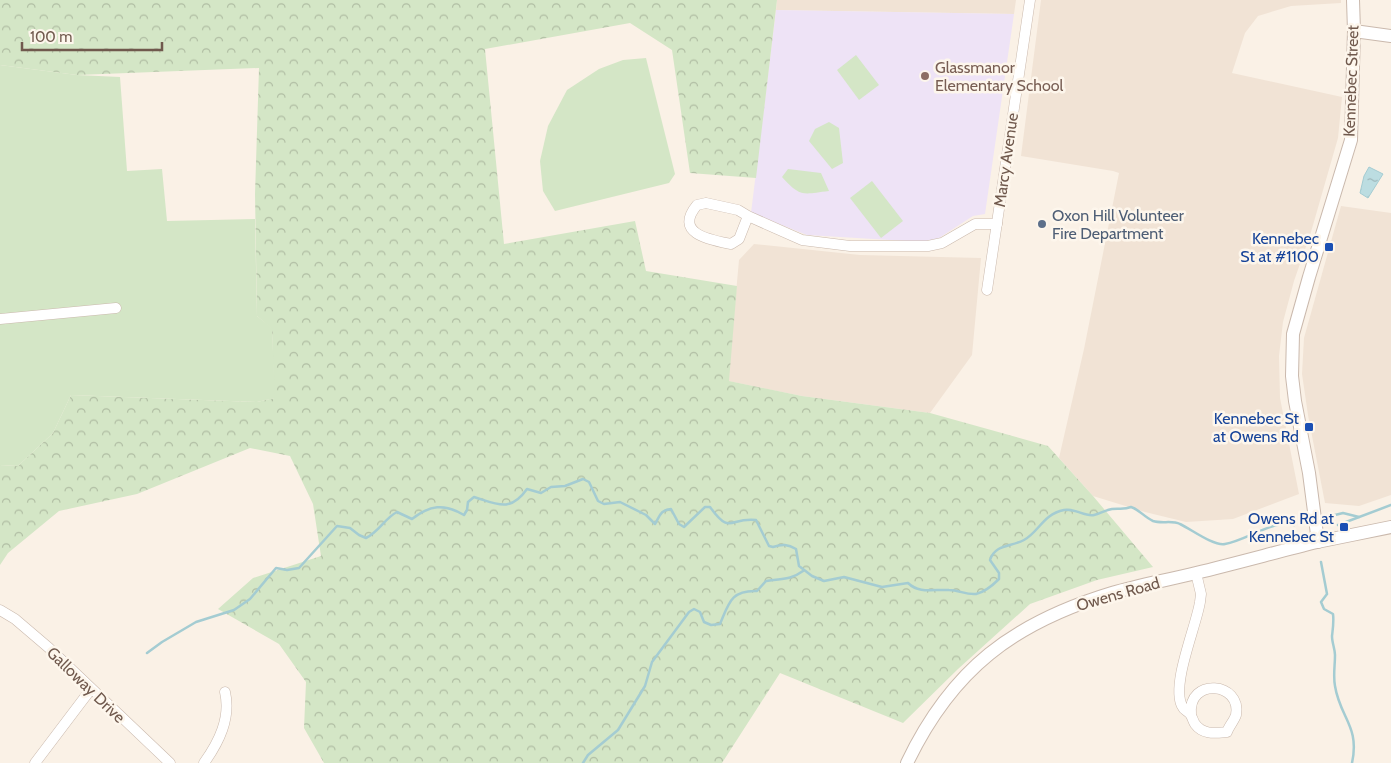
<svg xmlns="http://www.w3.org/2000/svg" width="1391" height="763" font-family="Cabin,sans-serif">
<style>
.residential{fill:#f1e3d5}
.education{fill:#eee3f6}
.forest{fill:url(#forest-crowns)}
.green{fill:#d4e6c6}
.water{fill:url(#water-ripples);stroke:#a4ccd2}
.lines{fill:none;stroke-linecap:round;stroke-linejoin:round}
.stream{stroke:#a4ccd2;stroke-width:2.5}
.minor-casing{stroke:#cab9ad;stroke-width:11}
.tertiary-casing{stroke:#cab9ad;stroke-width:14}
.minor{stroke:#fff;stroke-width:10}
.tertiary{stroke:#fff;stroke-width:12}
.education-dot{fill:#8d6e63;stroke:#fdf6ec;stroke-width:2}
.service-dot{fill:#5c6f8a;stroke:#fdf6ec;stroke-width:2}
.transit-dot{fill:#1a4fb4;stroke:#fdf6ec;stroke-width:2}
.labels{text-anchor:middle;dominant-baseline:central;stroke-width:5;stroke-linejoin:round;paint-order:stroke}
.education-label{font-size:16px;fill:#785e54;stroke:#fdf6ec;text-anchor:start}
.street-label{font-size:16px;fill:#70594d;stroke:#fdf6ec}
.service-label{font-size:16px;fill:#4e5e75;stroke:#fdf6ec;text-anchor:start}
.transit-label{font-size:16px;fill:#164399;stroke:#fdf6ec;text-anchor:end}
</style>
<defs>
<pattern id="forest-crowns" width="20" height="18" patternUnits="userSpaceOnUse" patternTransform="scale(1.25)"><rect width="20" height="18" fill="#d4e6c6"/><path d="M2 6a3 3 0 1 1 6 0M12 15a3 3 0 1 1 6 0" fill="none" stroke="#b0bda3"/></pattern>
<pattern id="water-ripples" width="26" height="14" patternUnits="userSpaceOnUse" patternTransform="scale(1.25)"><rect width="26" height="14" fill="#bcdde1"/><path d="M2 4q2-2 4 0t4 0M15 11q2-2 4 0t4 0" fill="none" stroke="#9db6b9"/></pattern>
</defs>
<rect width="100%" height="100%" fill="#faf1e6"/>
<!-- residential -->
<g class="residential">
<path d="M777 0H1016L1014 14 776 10Z"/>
<path d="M1041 0H1341V3L1291 6 1258 16 1245 33 1232 73 1342 97 1338 138 1311 232 1294 281 1283 322 1279 356 1280 398 1299 494 1233 519 1186 522 1145 512 1093 496 1059 458 1084 349 1119 173 1113 171 1021 156Z"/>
<path d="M1341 206 1391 213V495L1359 506 1325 503 1308 415 1302 374 1304 338Z"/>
<path d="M754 244 860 255 981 258 972 355 930 413 802 396 728 381 739 260Z"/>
</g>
<!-- education -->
<path class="education" d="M776 10 1014 14 985 214 973 216 939 238 923 242 807 235 751 213Z"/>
<!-- forest -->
<path class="forest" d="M0 0H777L756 178 690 173 672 50 630 23 485 49 504 244 635 221 646 271 737 286 729 381 802 396 930 413 1048 446 1093 496 1153 567 1097 580 1030 604 958 669 903 723 780 673 722 763H324L304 728 306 682 279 644 218 609 253 578 321 556 313 504 290 456 250 448 137 494 59 511 8 553 0 565V465L18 466 53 433 71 395 257 402 274 398 272 329 257 316 255 194 259 68 77 75 0 65Z"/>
<!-- green -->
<g class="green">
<path d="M856 55 879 85 859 100 837 70Z"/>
<path d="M646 58 675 174 669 183 555 211 543 191 540 161 548 126 567 90 599 69 623 60Z"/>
<path d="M0 65 77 75 120 77 127 171 162 169 167 221 255 219 257 316 272 328 275 398 257 402 71 395 53 433 18 466 0 465Z"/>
<path d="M829 122 839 128 843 163 832 169 809 141 815 129Z"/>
<path d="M788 169 821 173 829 191C803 194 801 198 782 177Z"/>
<path d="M872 181 903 221 881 238 850 198Z"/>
</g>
<!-- water -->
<path class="water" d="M1369 167 1383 174 1368 198 1360 193 1364 176Z"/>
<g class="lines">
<!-- stream -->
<g class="stream">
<path d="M1331 516 1343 513 1359 517"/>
<path d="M1338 525 1391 505"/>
<path d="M1321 562 1327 594 1321 602 1324 609 1333 614C1334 622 1333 628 1332 636 1332 643 1335 649 1335 655 1335 666 1333 676 1335 686 1340 718 1360 726 1352 763"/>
<path d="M147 653 162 642 196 622 234 610 250 599 276 568 287 570 299 568 337 526 350 528 359 535 366 538C379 532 385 518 397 512L412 519C430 505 444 503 464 515L467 510 468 502 474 497C497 504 510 513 527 489L541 493 551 487 565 486 583 479 589 482 598 501 604 504 620 502 646 515 655 524C660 516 660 510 671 509L679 524 684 527 705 507H710C731 536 729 517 756 520L769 546 773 547C782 544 788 544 796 549L799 566 812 576 824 581 844 577 882 587 908 583C919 594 934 589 949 590 959 590 966 595 976 594 985 592 992 586 999 579V573L990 560C995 544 1011 547 1024 540 1039 532 1043 514 1064 510 1075 508 1085 517 1094 515 1100 514 1105 510 1112 509 1119 508 1124 510 1131 507 1140 510 1144 517 1153 521 1162 524 1172 520 1180 524 1191 529 1213 546 1225 544 1246 541 1276 518 1294 525"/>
<path d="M583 763 588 755 618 730 645 686 652 662 689 612 694 609 700 612 704 622 711 625 720 624C729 603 731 590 757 591L766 581C782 578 789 581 803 571"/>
</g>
<defs>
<g id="minor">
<path d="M748 216 739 239 731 244C711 240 673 234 697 205L706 203 738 210 748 216 802 240 850 246H928L942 243 975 224H997"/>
<path d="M987 290 1030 0"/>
<path d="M0 319 116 308"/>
<path d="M0 610 15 619 49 648 170 763"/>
<path d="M1191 714C1188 677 1242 682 1236 715 1234 721 1229 726 1227 732 1215 733 1203 735 1195 724 1193 721 1192 716 1190 714 1187 710 1184 711 1182 706 1171 684 1196 627 1200 602L1201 594 1196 573"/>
<path d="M35 763 91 689"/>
<path d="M204 763C219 742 231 718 225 692"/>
</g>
<g id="tertiary">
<path d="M1354 31 1391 36"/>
<path d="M1318 542 1309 473 1295 401 1292 376 1293 334 1309 277 1351 140 1354 31 1353 0"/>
<path d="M907 763C952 669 1013 623 1112 593 1139 585 1168 580 1196 573 1237 563 1277 552 1317 542 1342 537 1366 532 1391 527"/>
</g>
</defs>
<!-- minor casing -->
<use href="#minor" class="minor-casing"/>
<!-- tertiary casing -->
<use href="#tertiary" class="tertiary-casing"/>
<!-- minor -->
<use href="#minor" class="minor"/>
<!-- tertiary -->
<use href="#tertiary" class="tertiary"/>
</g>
<!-- markers -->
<circle class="education-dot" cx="925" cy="76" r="5"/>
<circle class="service-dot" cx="1042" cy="224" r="5"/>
<g class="transit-dot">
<rect x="1324" y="242" width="10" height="10" rx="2.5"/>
<rect x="1304" y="422" width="10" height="10" rx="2.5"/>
<rect x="1339" y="522" width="10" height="10" rx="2.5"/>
</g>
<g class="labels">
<!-- education labels -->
<g class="education-label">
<text x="935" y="67">Glassmanor<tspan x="935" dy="18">Elementary School</tspan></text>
</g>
<!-- street labels -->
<g class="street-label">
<text transform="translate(1351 81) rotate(-88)">Kennebec Street</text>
<text transform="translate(1006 160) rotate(-82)">Marcy Avenue</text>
<text transform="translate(1118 594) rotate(-16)">Owens Road</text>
<text transform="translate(86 685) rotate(44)">Galloway Drive</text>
</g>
<!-- service labels -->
<g class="service-label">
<text x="1052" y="215">Oxon Hill Volunteer<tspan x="1052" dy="18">Fire Department</tspan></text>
</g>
<!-- transit labels -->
<g class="transit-label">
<text x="1319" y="238">Kennebec<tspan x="1319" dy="18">St at #1100</tspan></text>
<text x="1299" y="418">Kennebec St<tspan x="1299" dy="18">at Owens Rd</tspan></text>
<text x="1334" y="518">Owens Rd at<tspan x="1334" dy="18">Kennebec St</tspan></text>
</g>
</g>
<!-- scale -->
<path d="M22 42v8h140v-8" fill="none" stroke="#70594d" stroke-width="2.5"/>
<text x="30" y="42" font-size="15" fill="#70594d" stroke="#fdf6ec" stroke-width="4" paint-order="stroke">100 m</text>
</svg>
